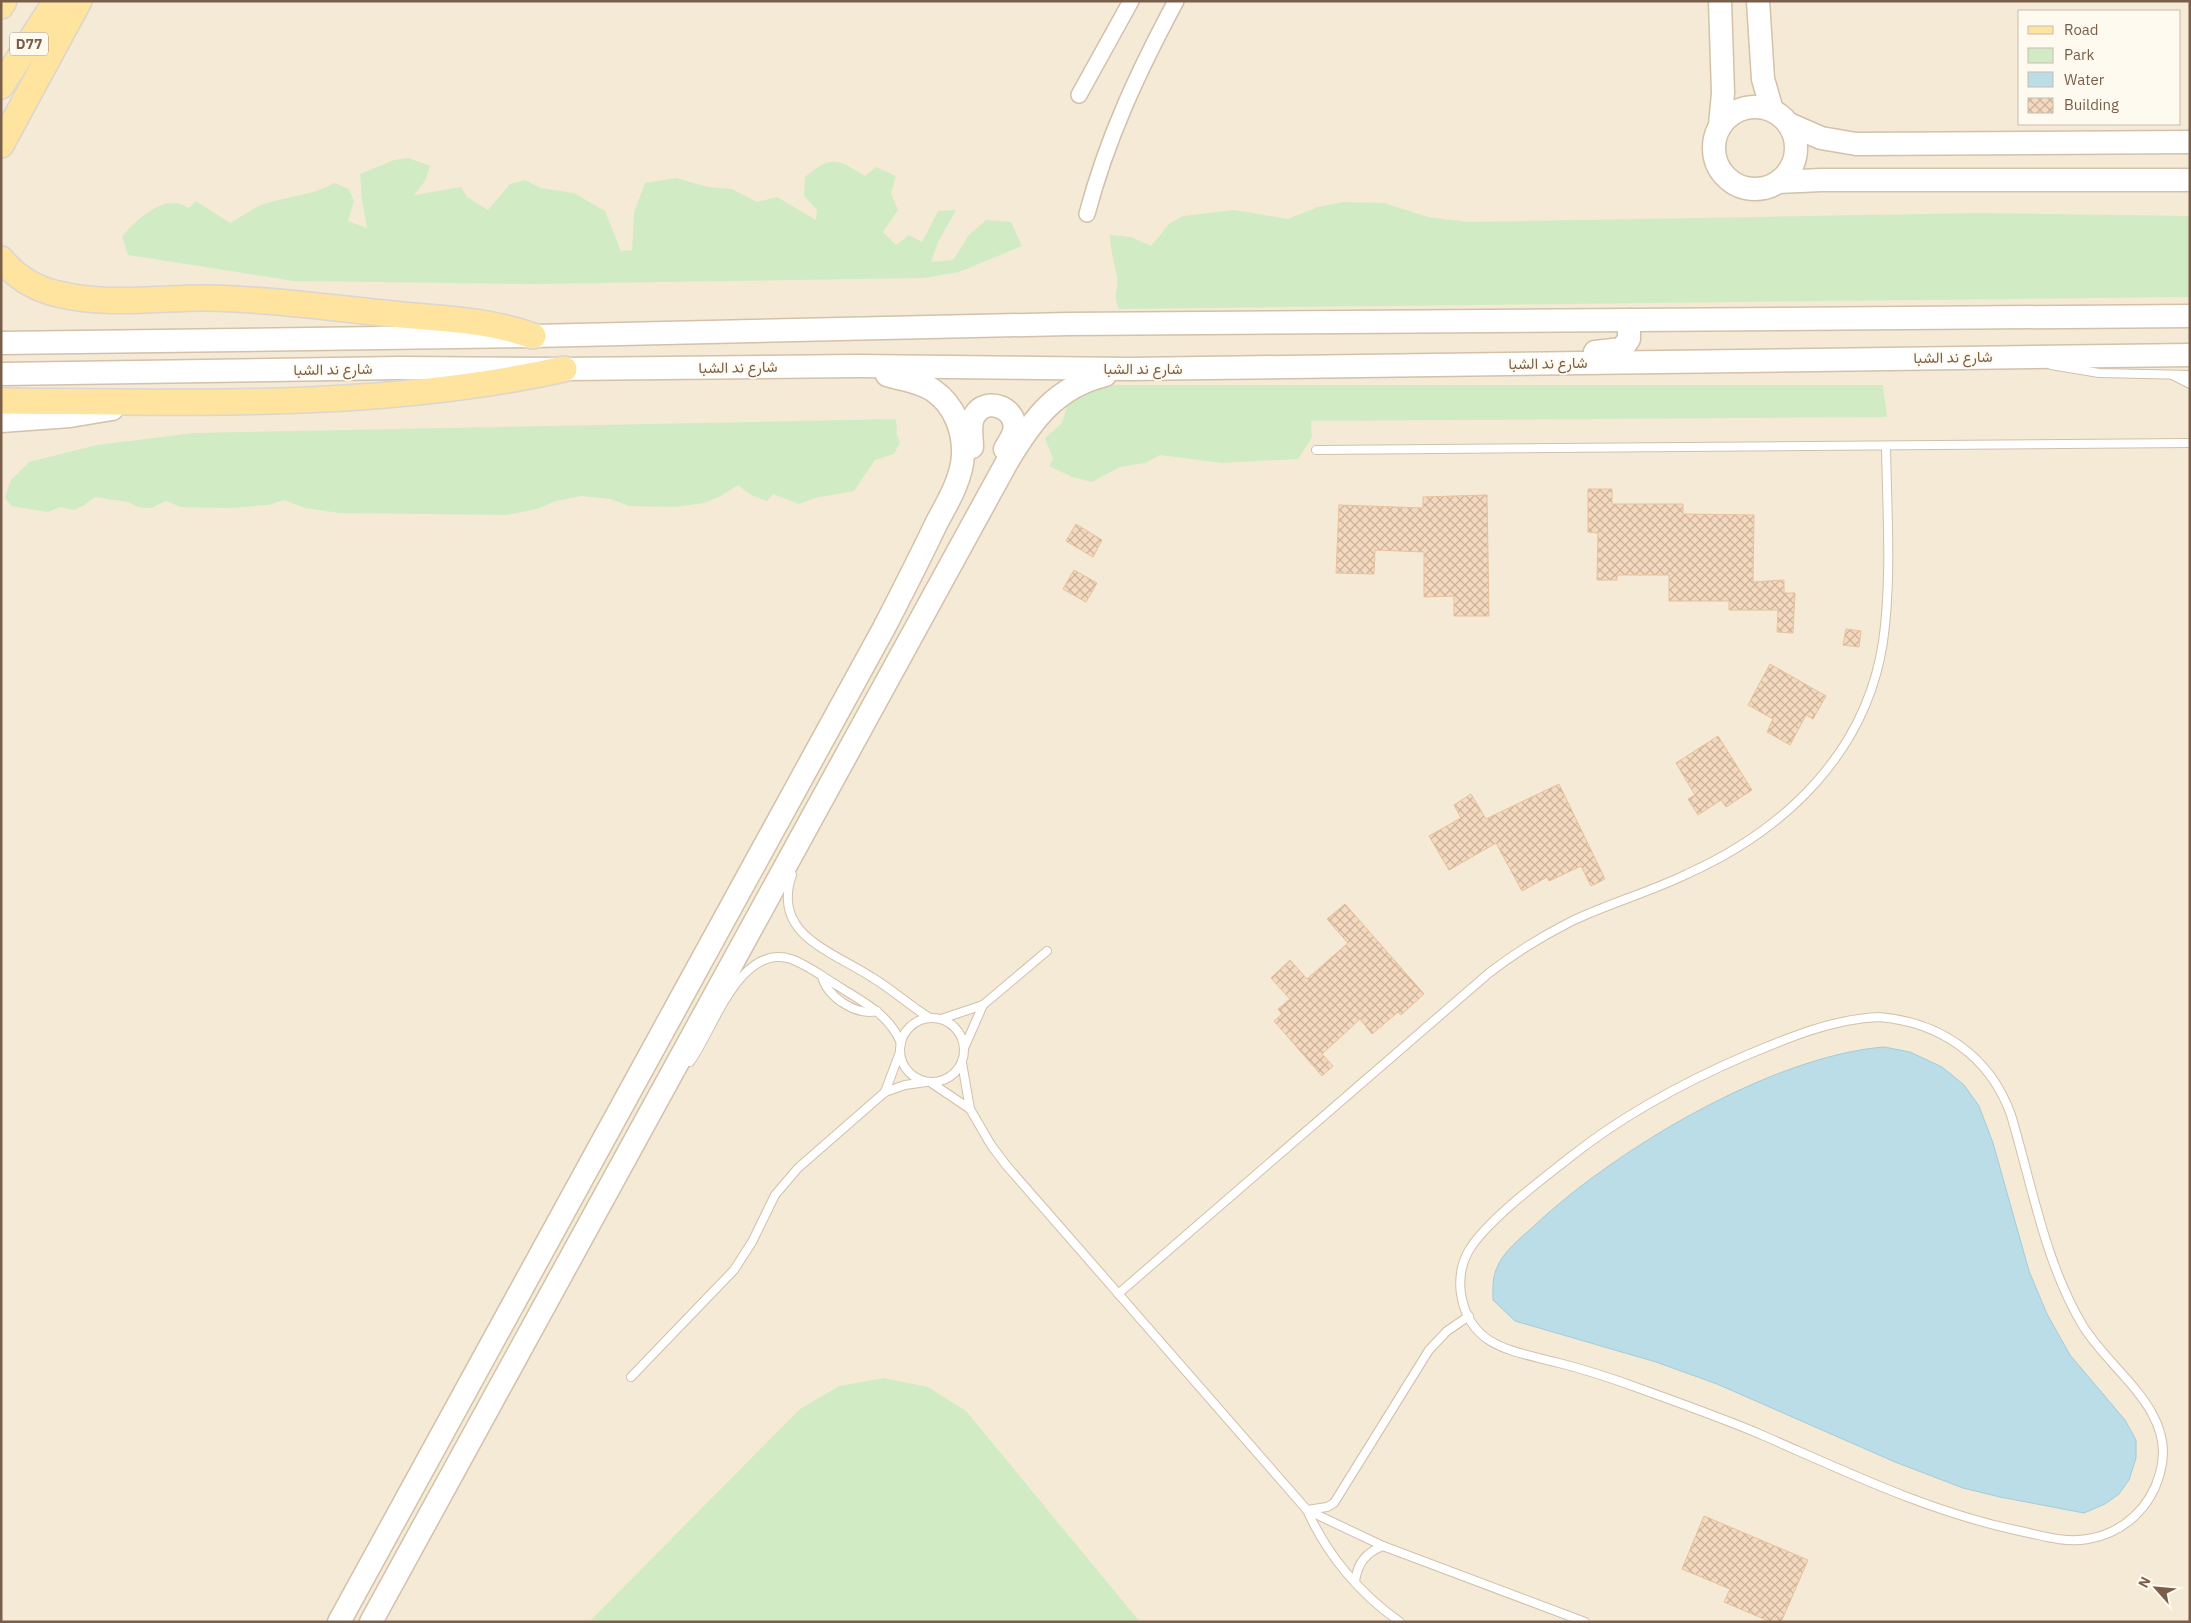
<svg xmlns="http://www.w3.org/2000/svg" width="2191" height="1623" font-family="'IBM Plex Sans',Vazirmatn,sans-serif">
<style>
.residential{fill:#f5ead6;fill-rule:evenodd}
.green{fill:#d1ecc5}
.water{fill:#bbdde8;stroke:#a0ccdb}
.building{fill:url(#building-cross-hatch);stroke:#e8c19d}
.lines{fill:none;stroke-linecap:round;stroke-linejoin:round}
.lane-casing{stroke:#d0c0ac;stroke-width:10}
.street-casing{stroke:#d0c0ac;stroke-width:18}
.secondary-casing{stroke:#d3c1aa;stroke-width:25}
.primary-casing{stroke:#dcd5d0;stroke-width:28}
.lane{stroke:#fff;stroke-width:8}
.street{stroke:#fff;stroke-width:15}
.secondary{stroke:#fff;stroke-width:22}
.primary{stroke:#fee49e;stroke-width:25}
.labels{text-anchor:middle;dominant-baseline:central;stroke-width:4;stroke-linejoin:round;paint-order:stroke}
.shield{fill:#fffaef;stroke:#a18e7c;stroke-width:1}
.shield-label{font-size:14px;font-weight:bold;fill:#795f4a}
.street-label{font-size:15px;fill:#795f4a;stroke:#fffaef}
</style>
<defs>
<pattern id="building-cross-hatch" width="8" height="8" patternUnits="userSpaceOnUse" patternTransform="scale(1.25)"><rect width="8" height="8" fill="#f4d9be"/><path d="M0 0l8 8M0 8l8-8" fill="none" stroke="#cab39c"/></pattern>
</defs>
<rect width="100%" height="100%" fill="#fdf7e8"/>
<!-- residential -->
<path class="residential" d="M1 1H2190V1622H1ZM2020 11H2180V124H2020Z"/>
<!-- green -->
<g class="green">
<path d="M408 158 430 166 425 181 414 195 461 187 467 197 488 210 510 184 525 180 541 188 574 193 605 211 621 251 632 250 634 212 645 183 676 178 708 187 732 189 757 202 777 197 816 220 817 210 804 196 805 177C832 154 837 159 865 176L876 167 896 176 891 193 898 210 883 232 896 245 909 235 922 242 938 211 956 210 938 242 931 262 953 260 969 235 986 220 1011 222 1022 246 959 272 924 278 533 284 294 281 128 255 122 236C133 224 156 201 174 203 179 203 185 206 189 208L196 201 230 223C241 217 252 208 264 204 289 196 311 196 334 183L349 189 354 201 348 221 367 228 362 200 360 174 394 160Z"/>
<path d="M1343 202 1384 203 1428 217 1468 222 1980 213 2190 216V297L1119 309C1112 291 1119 291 1117 278 1115 263 1110 251 1110 235L1131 237 1151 246 1170 223 1183 216 1234 210 1288 219 1318 207Z"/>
<path d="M1113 385H1883L1887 417 1311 421 1312 437 1298 459 1222 463 1160 455 1145 463 1120 467 1092 482 1072 477 1049 466 1053 459 1045 438 1062 423 1069 400 1098 386Z"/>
<path d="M896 419 897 436 900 442 894 454 875 460 854 491 815 498 799 504 773 494 767 501 751 495 738 485 719 497 704 503 675 507 629 506 611 499 581 496 556 501 537 509 507 515 339 513 305 508 284 500 268 505 230 508 181 507 166 501 151 508 138 507 128 502 95 497 83 506 74 510 60 507 48 512 11 506 5 497 11 480 29 462 97 445 194 433Z"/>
<path d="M884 1378 928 1387 966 1411 1140 1622H589L800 1409 839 1386Z"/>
</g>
<!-- water -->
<path class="water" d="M1884 1047 1910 1052 1942 1067 1964 1085 1979 1106 1993 1143 2029 1271 2047 1314 2070 1355 2125 1420 2136 1440V1458L2129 1480 2119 1494 2105 1504 2084 1513 2000 1497 1963 1488 1895 1462 1717 1384 1656 1362 1515 1321 1493 1300C1493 1290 1492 1281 1496 1270 1502 1252 1521 1238 1535 1225 1616 1149 1772 1056 1884 1047Z"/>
<!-- building -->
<g class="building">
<path d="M1588 489H1612V504H1683V514L1754 515 1753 582 1784 580V593H1795L1793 633 1777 632 1778 610H1729V601H1669V575H1617V580H1597L1598 533 1588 532Z"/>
<path d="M1487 495 1489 616H1454V596L1424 597V552L1375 550 1374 574 1336 573 1339 505 1423 508V497Z"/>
<path d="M1076 524 1102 540 1093 557 1066 541Z"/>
<path d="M1074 570 1097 583 1086 602 1063 589Z"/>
<path d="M1846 629 1861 631 1859 647 1843 645Z"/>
<path d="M1770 664 1826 696 1813 719 1806 715 1790 745 1767 732 1773 719 1748 705Z"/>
<path d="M1718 736 1752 790 1726 807 1721 800 1698 815 1688 799 1695 795 1676 763Z"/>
<path d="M1559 784 1605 879 1591 886 1581 866 1549 881 1547 877 1522 891 1496 843 1449 870 1429 836 1461 818 1454 805 1471 794 1486 819Z"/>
<path d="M1345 904 1424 994 1401 1015 1398 1012 1372 1034 1360 1019 1322 1054 1333 1066 1322 1076 1274 1021 1282 1014 1278 1009 1290 999 1271 978 1290 960 1307 979 1348 943 1327 919Z"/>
<path d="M1704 1516 1808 1560 1781 1622H1771L1724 1602 1730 1589 1682 1569Z"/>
</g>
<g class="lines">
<defs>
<g id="lane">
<path d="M2051 365 2099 373 2190 375"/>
<path d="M2172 375 2190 384"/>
<path d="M1316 450 2190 443"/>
<path d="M792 875C786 891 786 909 795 923 808 946 851 963 873 978 893 990 910 1006 930 1018"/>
<path d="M822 976C827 997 856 1016 877 1011"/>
<path d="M1879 1017C1940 1022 1990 1056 2011 1115 2032 1185 2045 1263 2083 1326 2111 1372 2178 1411 2160 1473 2151 1507 2124 1533 2088 1539 2065 1543 2043 1536 2020 1531 1929 1512 1847 1472 1762 1435 1722 1418 1682 1404 1641 1389 1614 1379 1587 1370 1559 1363 1515 1351 1470 1349 1461 1294 1459 1280 1461 1265 1468 1252 1485 1222 1540 1181 1569 1158 1623 1115 1684 1082 1747 1055 1790 1037 1833 1019 1879 1017Z"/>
<circle cx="932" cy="1050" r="32"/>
<path d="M941 1019 983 1005 1047 951"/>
<path d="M965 1046 983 1005"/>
<path d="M690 1062C714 1029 739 943 791 959 808 965 823 977 838 986 863 1002 889 1014 901 1043"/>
<path d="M962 1063 970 1109 991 1145 1006 1165 1307 1510C1327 1555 1360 1594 1400 1622"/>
<path d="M930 1082 970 1109"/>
<path d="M885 1092 900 1052"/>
<path d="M1118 1294 1489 973C1515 953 1542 936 1572 921 1610 903 1650 892 1687 874 1785 830 1866 753 1883 642 1892 579 1887 510 1886 446"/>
<path d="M631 1377 734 1270 752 1242 775 1195 798 1168 885 1092 905 1085 926 1082"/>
<path d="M1307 1510 1383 1546 1585 1622"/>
<path d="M1307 1510 1327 1507 1334 1503 1429 1350 1447 1331 1469 1316"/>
<path d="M1355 1582C1357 1564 1366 1552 1383 1546"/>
</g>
<g id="street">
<path d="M1079 95 1131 1"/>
<path d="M1087 214C1107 138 1139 70 1176 1"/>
</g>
<g id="secondary">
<path d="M1758 1 1763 79 1772 110"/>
<circle cx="1755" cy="148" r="41"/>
<path d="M1789 124 1821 138 1856 144 2190 142"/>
<path d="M1720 126 1723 93 1720 1"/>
<path d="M1778 182 1821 180H2190"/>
<path d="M1 343 533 336 1068 324 2190 316"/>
<path d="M1595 352 1622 349 1629 339V320"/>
<path d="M1 374 399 368 564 369 858 366 1130 369 2190 355"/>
<path d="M1 421 70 416 112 409"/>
<path d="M972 447C972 437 969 425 974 416 986 395 1019 408 1014 432 1012 438 1008 444 1005 449"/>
<path d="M339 1622 884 628C902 593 920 558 937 522 948 502 962 478 963 455 964 430 954 405 934 391 920 381 903 380 887 375"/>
<path d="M371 1622 1007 462C1032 420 1056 387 1105 375"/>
</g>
<g id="primary">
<path d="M1 6 4 1"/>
<path d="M1 86 56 1"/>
<path d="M1 145 79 1"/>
<path d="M1 259C16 277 36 289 58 294 106 306 157 298 206 298 266 299 324 307 383 313 436 319 483 318 533 336"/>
<path d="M1 401C188 402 380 410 564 369"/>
</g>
</defs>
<!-- lane casing -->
<use href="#lane" class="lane-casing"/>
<!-- street casing -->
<use href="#street" class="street-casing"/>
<!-- secondary casing -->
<use href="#secondary" class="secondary-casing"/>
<!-- primary casing -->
<use href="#primary" class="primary-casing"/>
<!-- lane -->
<use href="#lane" class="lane"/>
<!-- street -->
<use href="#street" class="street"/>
<!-- secondary -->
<use href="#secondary" class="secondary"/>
<!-- primary -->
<use href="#primary" class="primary"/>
</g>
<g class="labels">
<!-- shield labels -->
<rect class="shield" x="10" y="32.5" width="38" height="23" rx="4"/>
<g class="shield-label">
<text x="29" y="44">D77</text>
</g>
<!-- street labels -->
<g class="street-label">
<text transform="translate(1953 357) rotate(-1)">شارع ند الشبا</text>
<text transform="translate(1548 363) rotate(-1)">شارع ند الشبا</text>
<text transform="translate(738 367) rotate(-1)">شارع ند الشبا</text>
<text x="1143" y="368">شارع ند الشبا</text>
<text transform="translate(333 369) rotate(-1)">شارع ند الشبا</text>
</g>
</g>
<!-- border -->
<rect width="2191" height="1623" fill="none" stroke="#795f4a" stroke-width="5"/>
<!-- legend -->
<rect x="2018" y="10" width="162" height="115" fill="#fffaef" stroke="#c9bcad"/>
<rect x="2028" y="26" width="25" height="8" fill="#fee49e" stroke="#c9bcad"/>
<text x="2064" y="35" font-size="15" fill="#795f4a">Road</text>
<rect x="2028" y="48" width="25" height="15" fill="#d1ecc5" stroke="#c9bcad"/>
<text x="2064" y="60" font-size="15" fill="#795f4a">Park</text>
<rect x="2028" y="72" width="25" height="15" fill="#bbdde8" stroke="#c9bcad"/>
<text x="2064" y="85" font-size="15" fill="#795f4a">Water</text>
<rect x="2028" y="98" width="25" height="15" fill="url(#building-cross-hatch)" stroke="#c9bcad"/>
<text x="2064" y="110" font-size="15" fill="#795f4a">Building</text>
<!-- north arrow -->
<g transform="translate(2156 1588) rotate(297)" stroke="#fffaef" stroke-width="4" paint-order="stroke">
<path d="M0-4L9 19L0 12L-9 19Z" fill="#795f4a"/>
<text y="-8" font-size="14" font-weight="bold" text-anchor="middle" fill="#795f4a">N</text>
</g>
</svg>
